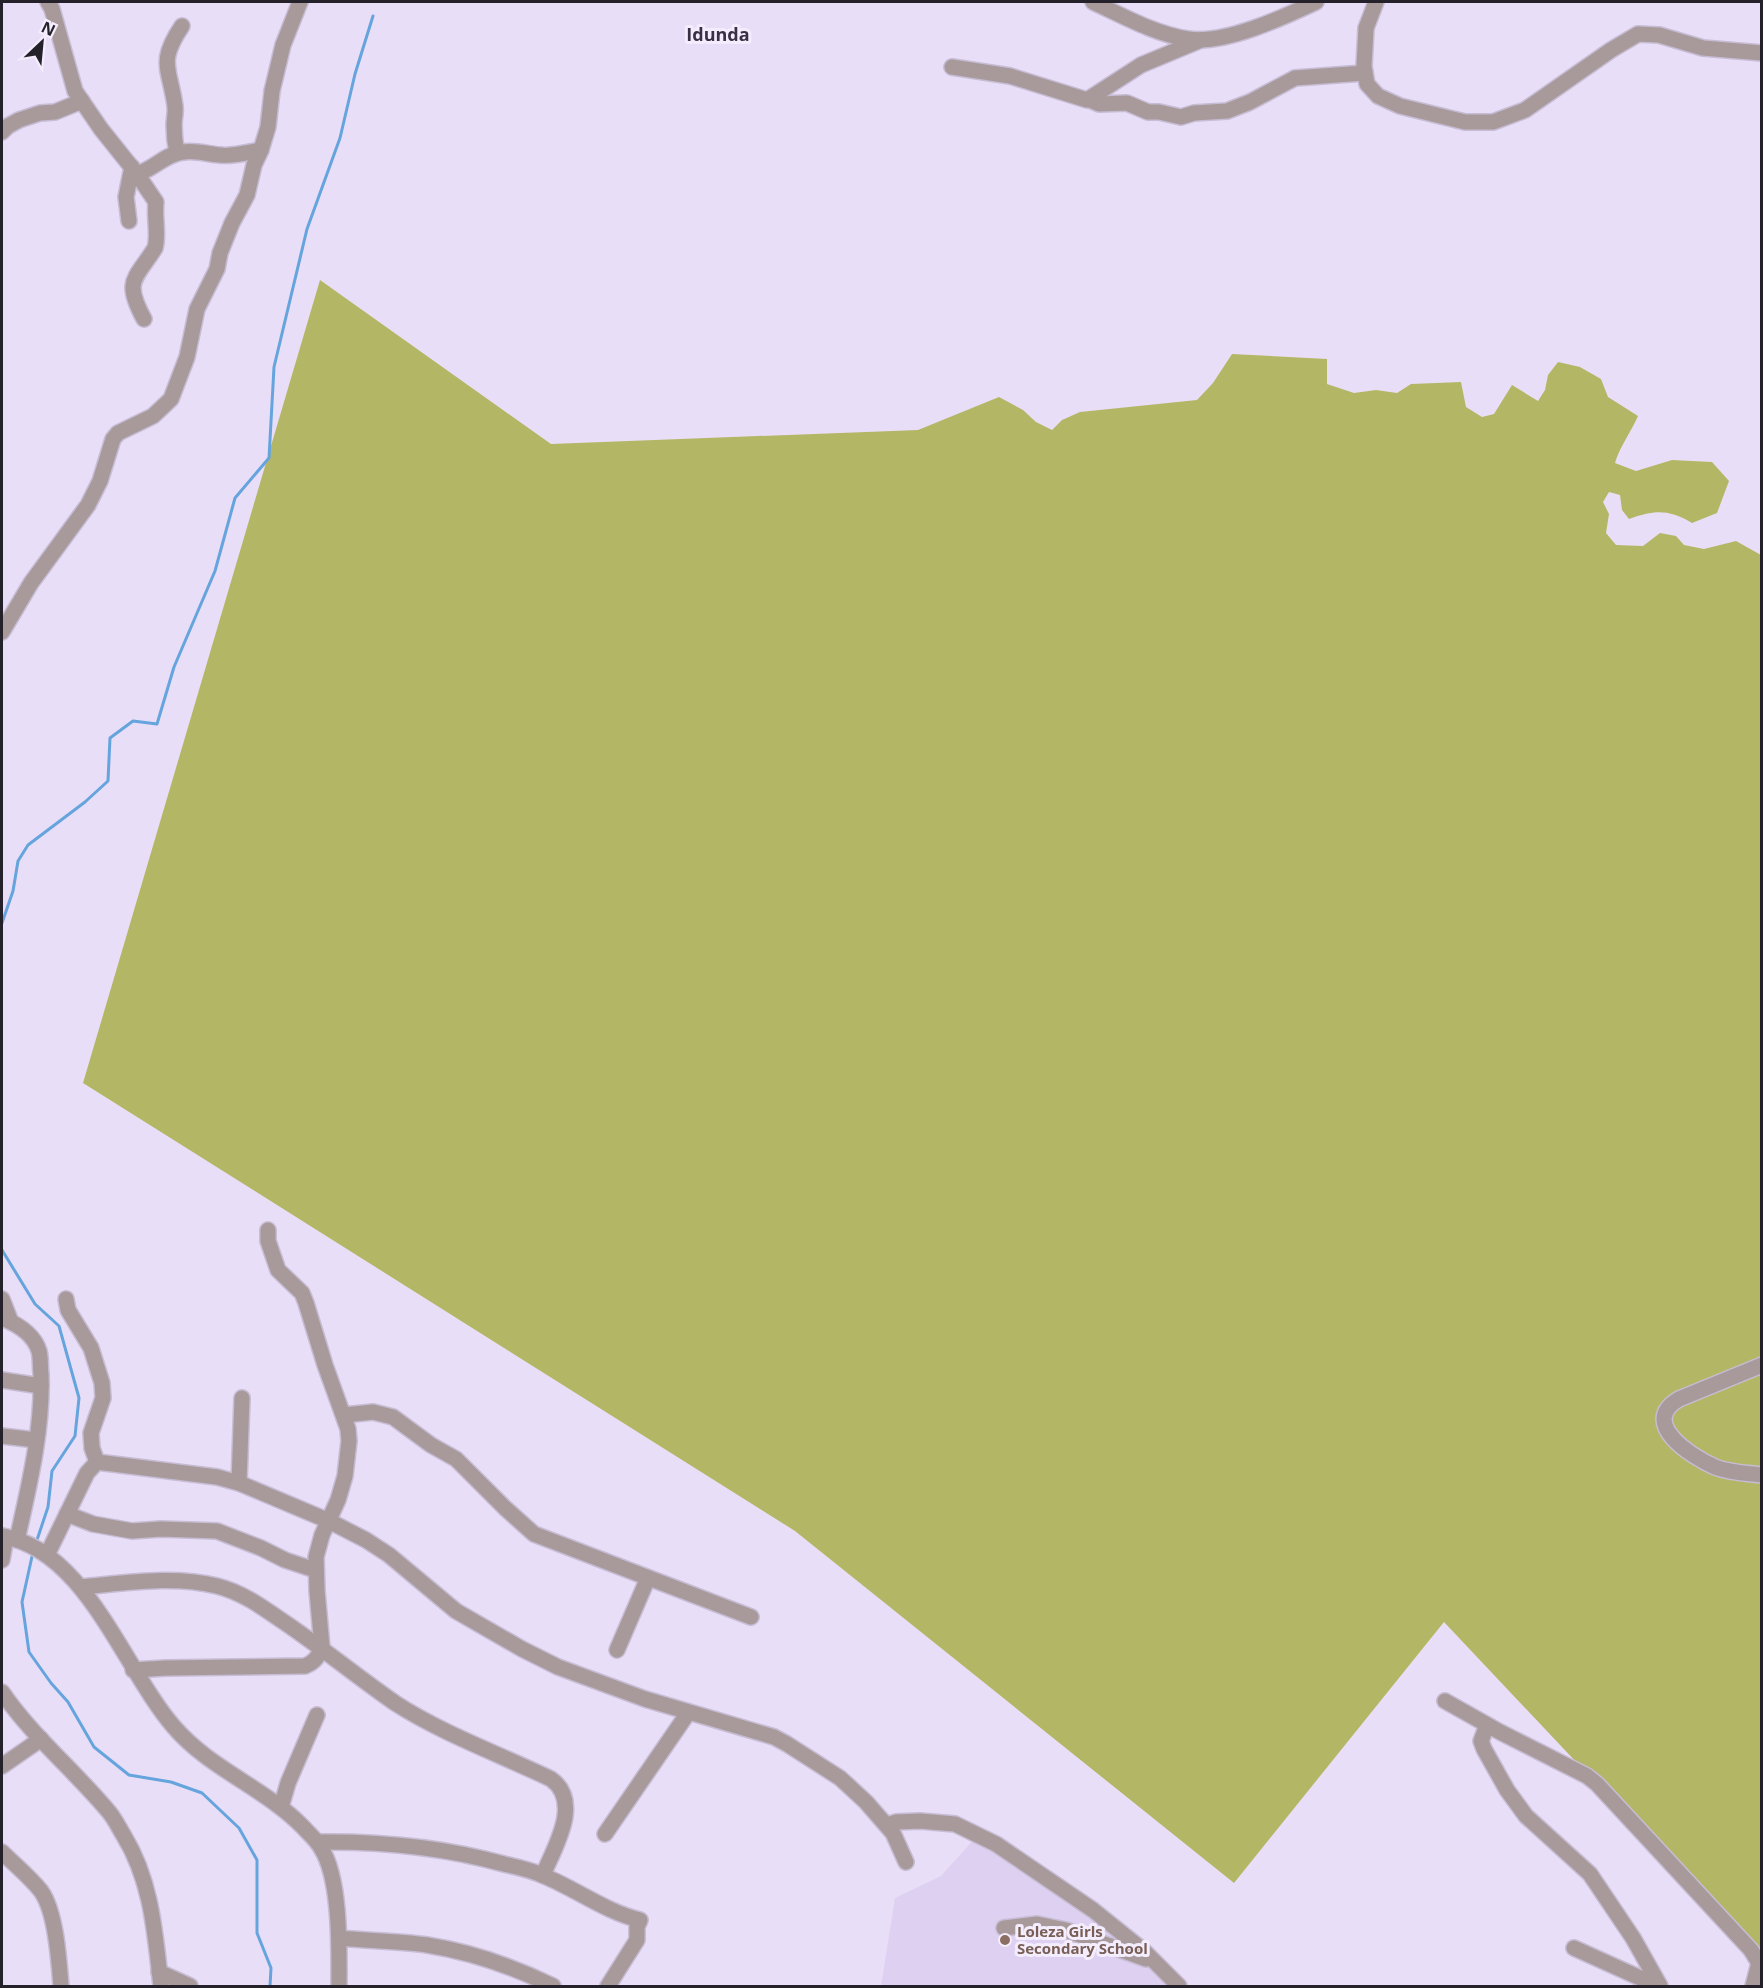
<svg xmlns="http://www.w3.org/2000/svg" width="1763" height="1988" font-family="'Open Sans',sans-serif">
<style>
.built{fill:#ded0f1}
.forest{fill:#b3b765}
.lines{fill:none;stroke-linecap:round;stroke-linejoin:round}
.stream{stroke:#65a4dc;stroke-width:3}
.minor-casing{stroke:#c6bcd3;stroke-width:18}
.minor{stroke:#a89a9b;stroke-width:15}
.education-dot{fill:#8d6e63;stroke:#f4edfd;stroke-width:2}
.labels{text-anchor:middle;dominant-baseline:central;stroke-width:6;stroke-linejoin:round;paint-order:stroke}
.education-label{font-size:15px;font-weight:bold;fill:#785e54;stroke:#f4edfd;text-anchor:start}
.quarter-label{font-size:18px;font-weight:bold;fill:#3a3045;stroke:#f4edfd}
</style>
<rect width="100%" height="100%" fill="#e9def8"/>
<!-- built -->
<path class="built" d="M976 1837 1182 1981V1986H881L895 1898 941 1876Z"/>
<!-- forest -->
<path class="forest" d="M320 280 551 444 918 430 999 397 1023 410 1036 422 1052 430 1062 420 1080 412 1197 400 1213 383 1232 354 1327 359V384L1354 393 1376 390 1397 393 1411 384 1461 382 1466 407 1482 417 1494 414 1512 385 1538 401 1545 390 1548 375 1558 362 1580 367 1601 379 1608 397 1638 416C1631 432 1620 446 1615 463L1636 471 1672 460 1712 462 1729 481 1717 513 1692 523C1668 509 1655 510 1629 519L1622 510 1620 495 1609 492 1603 502 1609 514 1606 533 1616 545 1643 546 1660 533 1676 536 1684 545 1704 549 1736 541 1761 555V1958L1444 1622 1234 1883 795 1531 83 1083Z"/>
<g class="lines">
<!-- stream -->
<g class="stream">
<path d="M2 923 13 891 18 861 28 845 85 802 108 781 110 738 133 721 157 724 174 667 215 571 235 498 269 458 274 367 307 229 340 138 355 74 373 16"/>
<path d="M2 1250 35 1304 59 1326 79 1398 75 1436 52 1471 48 1507 36 1543"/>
<path d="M33 1552 22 1602 29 1652 51 1683 68 1702 94 1747 129 1775 171 1782 202 1793 239 1828 257 1860V1933L271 1968 270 1986"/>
</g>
<defs>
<g id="minor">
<path d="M48 2 52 9 75 91 101 129 137 174C154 169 165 154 183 152 196 150 207 154 220 155 233 157 248 152 261 150"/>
<path d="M1093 2C1123 16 1155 34 1188 39 1224 45 1284 17 1316 2"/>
<path d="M1376 2 1366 28 1364 66 1367 84 1378 96 1400 106 1465 122H1493L1525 110 1611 50 1638 34 1659 35 1703 48 1762 53"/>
<path d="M952 67 1010 76 1087 100 1141 65 1201 40"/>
<path d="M1090 100 1099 104 1127 103 1148 112H1159L1181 117 1194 113 1227 111 1250 102 1295 78 1364 73"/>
<path d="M2 132 8 126 19 120 40 113 55 112 82 101"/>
<path d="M177 153C175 144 174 134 174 125 174 118 176 113 175 106 170 68 157 63 182 26"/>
<path d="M137 174 156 202C154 218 159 235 155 248 135 280 123 280 144 319"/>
<path d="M129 221 126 197 132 167"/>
<path d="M2 632 31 583 88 505 100 481 113 439 118 433 153 416 171 399 187 357 197 309 217 269 220 253 232 223 247 195 254 165 261 150 268 127 272 91 283 45 300 2"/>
<path d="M2 1299 11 1322"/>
<path d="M66 1299 68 1310 91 1348 102 1383 103 1398 91 1433 92 1448 97 1462"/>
<path d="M2 1318C17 1324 34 1334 39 1351 41 1358 40 1367 41 1374 43 1429 29 1486 17 1540"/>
<path d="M1762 1365 1679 1399C1638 1423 1692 1457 1715 1467 1730 1473 1746 1473 1762 1475"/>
<path d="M2 1380 41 1386"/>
<path d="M344 1415 373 1412 393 1417 431 1445 456 1459 505 1508 534 1534 751 1617"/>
<path d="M2 1436 36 1440"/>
<path d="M239 1483 242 1398"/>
<path d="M67 1514 93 1524 132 1531 161 1529 217 1531 261 1548 285 1560 315 1570"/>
<path d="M2 1536C86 1550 123 1668 174 1727 210 1769 265 1788 303 1827 309 1834 317 1840 321 1848 341 1879 339 1950 339 1986"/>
<path d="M47 1555 87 1473 97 1462 217 1477 239 1483 329 1521 366 1540 389 1555 456 1611 522 1649 558 1667 645 1699 774 1737 787 1744 840 1778 866 1802 893 1833 906 1862"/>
<path d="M2 1560 6 1537"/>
<path d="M81 1587C126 1583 173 1575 217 1586 241 1592 261 1606 281 1620 320 1646 356 1676 395 1703 443 1734 499 1754 551 1779 583 1802 554 1848 543 1875"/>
<path d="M617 1650 648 1578"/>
<path d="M133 1670 166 1668 305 1666C315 1662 318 1657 322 1647L317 1591 316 1557 322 1535 338 1500 345 1476 349 1441 348 1429 325 1365 306 1303 302 1293 278 1270 268 1241V1230"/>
<path d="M2 1692C32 1736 75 1771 109 1812 115 1819 119 1828 124 1836 152 1882 155 1934 161 1986"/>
<path d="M1445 1701 1500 1732 1587 1776 1597 1784 1751 1950 1759 1963 1753 1986"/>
<path d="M1487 1725 1481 1741 1484 1749 1507 1790 1526 1816 1590 1874 1633 1938 1660 1986"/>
<path d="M2 1766 41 1739"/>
<path d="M281 1807 288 1783 317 1715"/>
<path d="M887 1825 896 1822 920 1821 955 1824 996 1844 1093 1910 1144 1951 1179 1986"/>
<path d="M605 1834 688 1713"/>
<path d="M317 1842C381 1841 443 1847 504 1864 517 1867 532 1870 544 1876 576 1889 606 1912 640 1920L637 1927V1940L608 1986"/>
<path d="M2 1852C14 1864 30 1877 41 1891 56 1912 59 1961 61 1986"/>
<path d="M1004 1928 1037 1924 1066 1930 1146 1959"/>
<path d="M340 1938C368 1941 398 1941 427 1945 471 1952 514 1967 553 1986"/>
<path d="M1574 1948 1658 1986"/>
<path d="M159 1972 190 1986"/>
</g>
</defs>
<!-- minor casing -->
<use href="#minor" class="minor-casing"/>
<!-- minor -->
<use href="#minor" class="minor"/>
</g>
<!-- markers -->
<circle class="education-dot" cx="1005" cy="1940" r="6"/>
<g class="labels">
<!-- education labels -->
<g class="education-label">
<text x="1017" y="1931">Loleza Girls<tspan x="1017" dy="17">Secondary School</tspan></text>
</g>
<!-- quarter labels -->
<g class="quarter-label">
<text x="718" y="34">Idunda</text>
</g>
</g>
<!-- border -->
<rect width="1763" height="1988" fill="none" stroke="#25212b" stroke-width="6"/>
<!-- north arrow -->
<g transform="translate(42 42) rotate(26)" stroke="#f4edfd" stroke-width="4.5" paint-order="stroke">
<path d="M0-4.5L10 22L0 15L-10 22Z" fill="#25212b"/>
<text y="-9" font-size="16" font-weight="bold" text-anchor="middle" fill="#25212b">N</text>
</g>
</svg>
